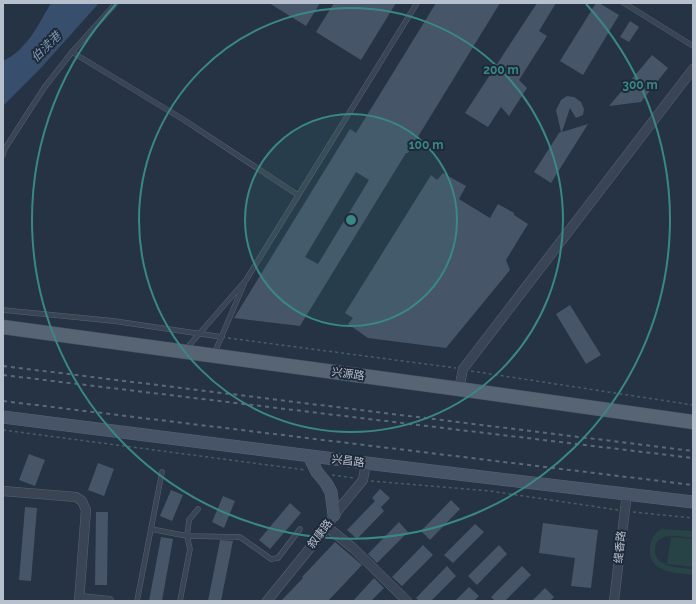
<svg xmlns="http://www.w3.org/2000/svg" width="696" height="604" font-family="Raleway,'Noto Sans SC',sans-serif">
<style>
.green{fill:#274345}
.water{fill:#374f6c}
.building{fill:#465568;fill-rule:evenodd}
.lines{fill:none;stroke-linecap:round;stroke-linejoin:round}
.lane-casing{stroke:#586371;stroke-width:5.5}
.street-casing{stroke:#586371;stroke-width:10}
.secondary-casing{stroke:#586371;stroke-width:13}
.primary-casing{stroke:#434e5d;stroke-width:15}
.path{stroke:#455f61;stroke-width:1.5;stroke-dasharray:3 3;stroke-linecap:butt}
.lane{stroke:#394554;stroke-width:4.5}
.street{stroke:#394554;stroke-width:9}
.secondary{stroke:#475467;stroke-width:12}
.primary{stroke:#576473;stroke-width:14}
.rail{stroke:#5b697b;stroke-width:2;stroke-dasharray:4 4;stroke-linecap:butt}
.ring{fill:none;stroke:#398886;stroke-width:2}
.labels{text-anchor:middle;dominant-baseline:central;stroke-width:4;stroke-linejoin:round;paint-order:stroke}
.street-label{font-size:11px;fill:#b7c0cd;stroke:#1e2a39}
.water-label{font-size:12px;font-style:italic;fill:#7c98b6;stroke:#1e2a39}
.centre{fill:#398886;stroke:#1e2a39;stroke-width:2}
.ring-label{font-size:12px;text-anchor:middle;font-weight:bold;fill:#398886;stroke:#1e2a39;stroke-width:4;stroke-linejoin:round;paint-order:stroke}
</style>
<rect width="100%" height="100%" fill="#253344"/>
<!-- green -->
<g class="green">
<path d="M662 529 693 531V538C681 537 655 530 655 550 655 556 658 561 663 563 671 568 684 568 693 569V575C673 572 647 573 650 546 651 537 655 533 662 529Z"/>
<path d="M671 537 693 539V567L667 564Z"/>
</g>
<!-- water -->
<path class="water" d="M51 3H99L39 70 3 106V61C27 50 38 25 51 3Z"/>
<!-- building -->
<g class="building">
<path d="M269 3H320L306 26Z"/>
<path d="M334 3H396L361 60 316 32Z"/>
<path d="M436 3H500L408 153H406L300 326 234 318 350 129 356 133ZM356 172 369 180 318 264 305 257Z"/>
<path d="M537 3H556L539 31 547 36 519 80 527 88 509 116 501 107 488 127 465 113Z"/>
<path d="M596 3H599L619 15 583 75 560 61Z"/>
<path d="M630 21 639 27 629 42 620 37Z"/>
<path d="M652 55 668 68 641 102 609 106Z"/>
<path d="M567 96 574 97 581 102 584 109 583 115 576 118 570 108 562 132 588 124 551 183 534 172 559 133 561 132 556 110 561 100Z"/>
<path d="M443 173 466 186 459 199 490 218 498 204 514 213V215L528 224 506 260 510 270 446 348 368 338 348 324 353 318 345 313 431 175 437 180Z"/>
<path d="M570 305 601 355 586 364 556 314Z"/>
<path d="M29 454 45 460 35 486 19 480Z"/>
<path d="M98 463 114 469 104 496 88 490Z"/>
<path d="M380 489 390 498 381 507 384 511 357 539 347 530 375 501 372 498Z"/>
<path d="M171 490 183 495 172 521 160 516Z"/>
<path d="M223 496 235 501 224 528 212 522Z"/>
<path d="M451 500 460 509 430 540 421 531Z"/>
<path d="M290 503 301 513 270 549 259 540Z"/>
<path d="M25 507 37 508 31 581 19 580Z"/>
<path d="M96 512H108L107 585H95Z"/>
<path d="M399 522 408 532 377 563 368 554Z"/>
<path d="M543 523 598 530 591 588 571 586 575 558 539 553Z"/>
<path d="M475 524 484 532 453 563 444 555Z"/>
<path d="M161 537 173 539 162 601H149Z"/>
<path d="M220 540 233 541 221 601H208Z"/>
<path d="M335 542 362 565 328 601H281L303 578 302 577Z"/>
<path d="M423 545 433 555 402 586 392 577Z"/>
<path d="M499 545 507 554 477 585 468 576Z"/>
<path d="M447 566 456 576 431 601H419L416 598Z"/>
<path d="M522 566 531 575 505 601H495L491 597Z"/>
<path d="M374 578 384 588 371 601H353Z"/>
<path d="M469 587 479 596 474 601H455Z"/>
<path d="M545 588 554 597 550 601H532Z"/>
</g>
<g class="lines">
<defs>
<g id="lane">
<path d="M624 3 693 46"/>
<path d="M72 52 184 120 298 195"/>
<path d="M3 155 4 150 44 88 72 52 116 3"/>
<path d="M3 310 114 321 222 337"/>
<path d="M186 349 246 280 417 3"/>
<path d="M214 354 244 284"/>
<path d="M151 529 187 536 240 537 271 559 278 558 300 529"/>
<path d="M137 601 162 472"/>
<path d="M180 601 190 549 187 536 189 520 198 509"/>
</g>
<g id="street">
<path d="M459 389 463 369 693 69"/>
<path d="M3 491 76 497 82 501 86 510 79 601"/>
<path d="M327 527 353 548 407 601"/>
<path d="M80 598 109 601"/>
<path d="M267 601 327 527 334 515 363 480 366 463"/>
<path d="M614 601 627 493"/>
</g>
<g id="secondary">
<path d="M3 417 366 463 693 502"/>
<path d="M309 456 317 472 326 483 331 492 334 515"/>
</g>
<path id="primary" d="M3 327 459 389 693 422"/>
</defs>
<!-- lane casing -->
<use href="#lane" class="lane-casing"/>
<!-- street casing -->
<use href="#street" class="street-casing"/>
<!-- secondary casing -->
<use href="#secondary" class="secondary-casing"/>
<!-- primary casing -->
<use href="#primary" class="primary-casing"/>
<!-- path -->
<g class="path">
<path d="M228 338 456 368"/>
<path d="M471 371 693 405"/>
<path d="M3 430 306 470"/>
<path d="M332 475 354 478"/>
<path d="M371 481 490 491 618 510"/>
<path d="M633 512 693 518"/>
</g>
<!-- lane -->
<use href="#lane" class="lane"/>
<!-- street -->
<use href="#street" class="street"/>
<!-- secondary -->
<use href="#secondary" class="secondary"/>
<!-- primary -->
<use href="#primary" class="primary"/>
<!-- rail -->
<g class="rail">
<path d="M3 366 693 451"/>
<path d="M3 375 693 458"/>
<path d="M3 401 693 485"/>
</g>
</g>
<!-- distance rings -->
<circle cx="351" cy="220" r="106" fill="#398886" fill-opacity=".12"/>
<g class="ring">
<circle cx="351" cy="220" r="106"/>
<circle cx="351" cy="220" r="212"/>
<path d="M586 4A319 319 0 1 1 116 4"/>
</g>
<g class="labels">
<!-- street labels -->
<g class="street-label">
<text transform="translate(348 374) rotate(8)">兴源路</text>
<text transform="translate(348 461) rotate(7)">兴昌路</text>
<text transform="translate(320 534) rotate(-53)">叙康路</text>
<text transform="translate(620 547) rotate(-84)">缇香路</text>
</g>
<!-- water labels -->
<g class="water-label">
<text transform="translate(46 47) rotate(-45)">伯渎港</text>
</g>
</g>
<circle cx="351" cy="220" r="6" class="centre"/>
<g class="ring-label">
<text x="501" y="74">200 m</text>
<text x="640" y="89">300 m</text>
<text x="426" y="149">100 m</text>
</g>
<!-- border -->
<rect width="696" height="604" fill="none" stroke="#b7c0cd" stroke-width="8"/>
</svg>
